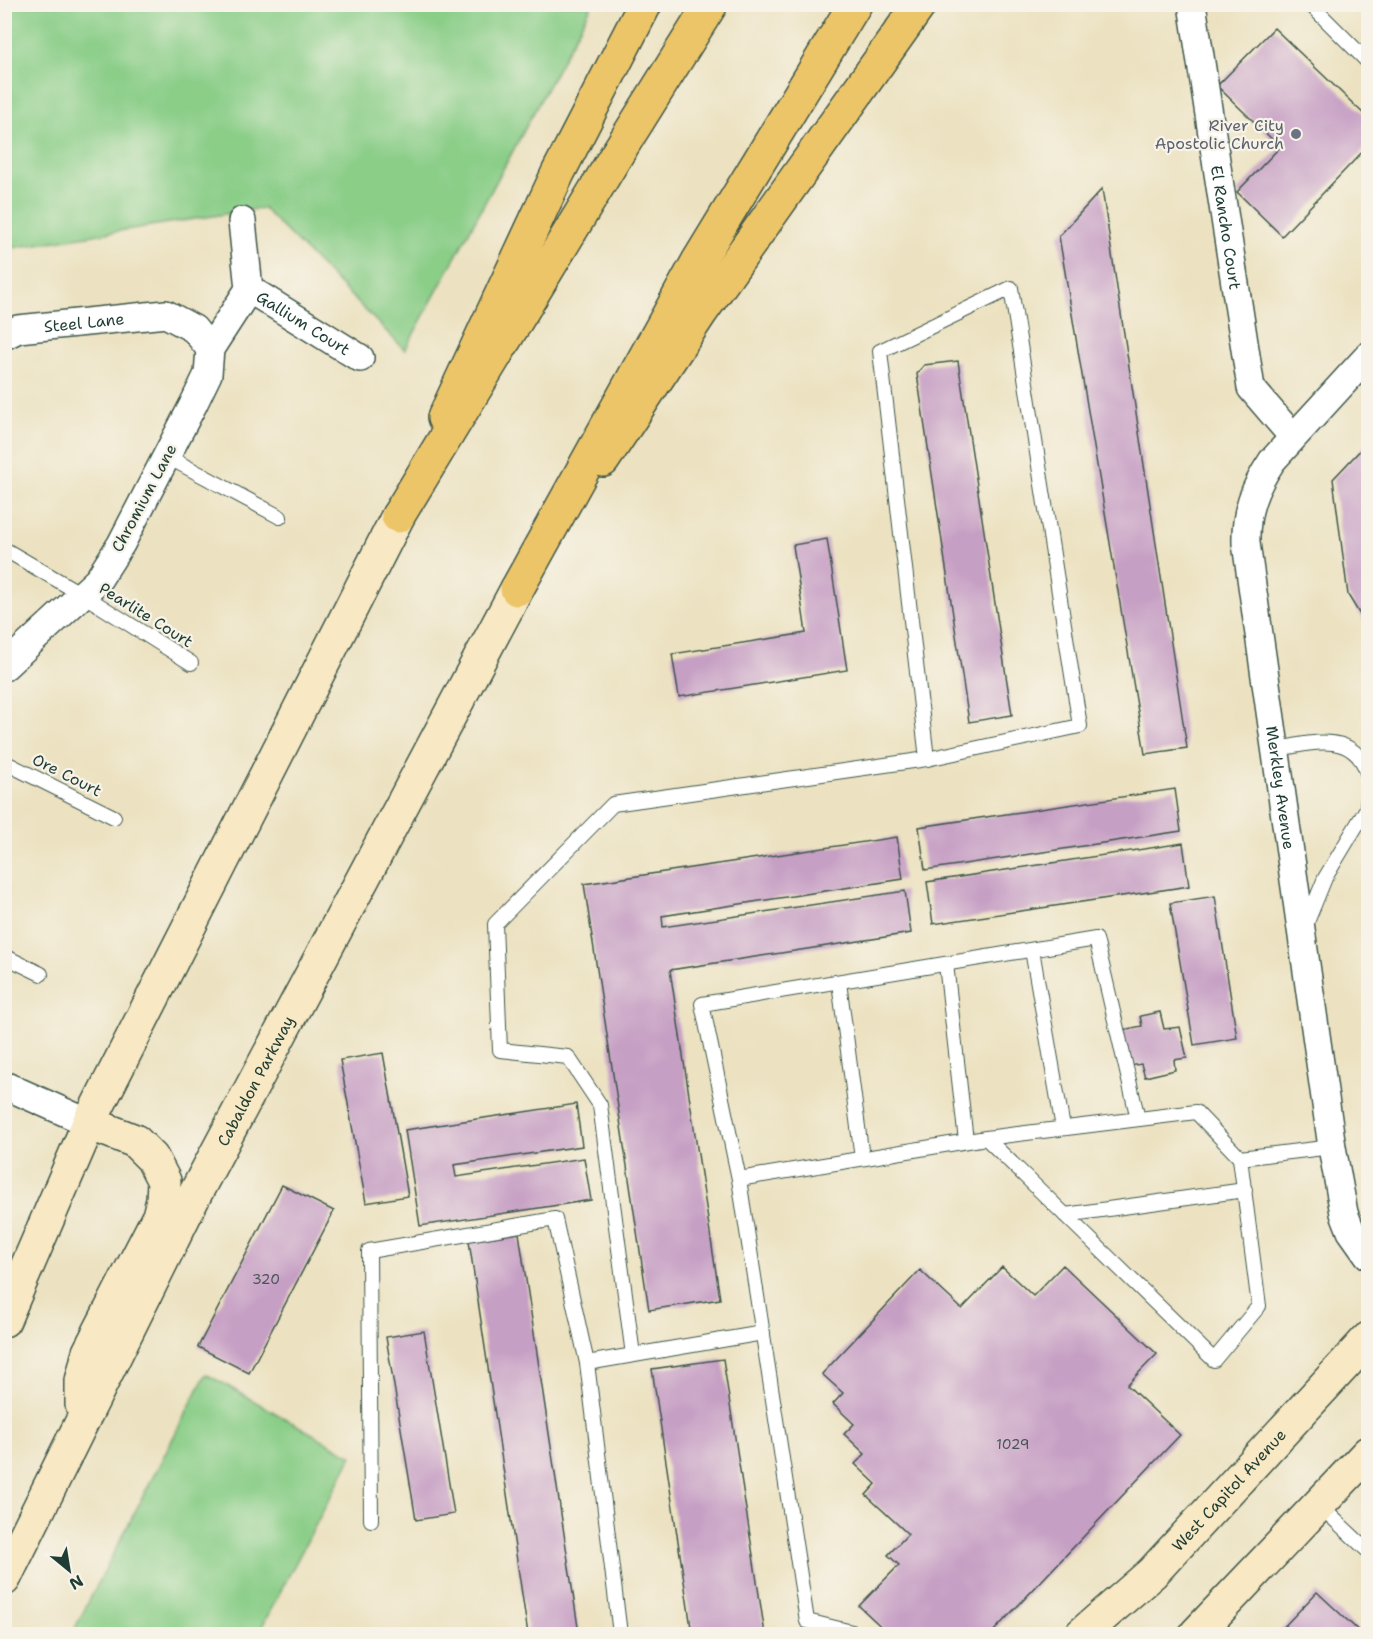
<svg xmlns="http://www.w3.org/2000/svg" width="1373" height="1639" font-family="'Shantell Sans',sans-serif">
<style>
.green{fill:#8ace88;stroke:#54865e;stroke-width:1.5}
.building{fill:#c69fc4}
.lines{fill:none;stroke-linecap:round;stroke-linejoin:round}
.service-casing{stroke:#3e5649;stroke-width:16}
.minor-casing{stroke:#3e5649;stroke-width:30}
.secondary-casing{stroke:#3e5649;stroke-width:36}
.primary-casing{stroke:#3e5649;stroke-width:36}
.motorway-casing{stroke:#3e5649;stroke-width:36}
.service{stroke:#fff;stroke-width:14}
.minor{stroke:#fff;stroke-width:27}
.secondary{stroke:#f8e8c3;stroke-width:33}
.primary{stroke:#edc569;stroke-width:33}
.motorway{stroke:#edc569;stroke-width:33}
.worship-dot{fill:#6b7280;stroke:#f7f3e8;stroke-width:2}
.labels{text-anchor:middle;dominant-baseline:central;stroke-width:4.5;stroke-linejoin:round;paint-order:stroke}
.number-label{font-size:14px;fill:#495658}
.worship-label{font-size:16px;fill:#5b616d;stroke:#f7f3e8;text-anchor:end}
.street-label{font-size:16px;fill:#1f3d34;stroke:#f7f3e8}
</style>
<rect width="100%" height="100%" fill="#f7f3e8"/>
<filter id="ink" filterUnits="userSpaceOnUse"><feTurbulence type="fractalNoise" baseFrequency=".0167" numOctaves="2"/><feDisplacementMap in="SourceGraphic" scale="12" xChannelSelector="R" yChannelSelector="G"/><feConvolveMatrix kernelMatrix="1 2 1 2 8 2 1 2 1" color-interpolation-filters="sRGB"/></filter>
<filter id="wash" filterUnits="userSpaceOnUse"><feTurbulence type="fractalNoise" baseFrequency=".008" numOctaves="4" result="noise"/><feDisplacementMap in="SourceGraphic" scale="24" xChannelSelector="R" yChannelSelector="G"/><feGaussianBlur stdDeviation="1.35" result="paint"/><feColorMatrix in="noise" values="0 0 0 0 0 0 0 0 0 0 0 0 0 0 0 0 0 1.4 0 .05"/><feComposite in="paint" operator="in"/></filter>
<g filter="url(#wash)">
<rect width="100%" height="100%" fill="#ece2c1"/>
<!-- green -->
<g class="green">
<path d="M5 5H592L405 350 263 208 5 249Z"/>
<path d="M206 1374 352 1456 258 1634H72Z"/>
</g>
<g id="blocks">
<!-- building -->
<g class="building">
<path d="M1274 28 1368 118V146L1282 236 1237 192 1280 147 1217 86Z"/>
<path d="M1102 189 1187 748 1145 754 1059 236Z"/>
<path d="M958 361 1012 715 969 722 917 374 924 365Z"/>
<path d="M1368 442V628L1348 595 1333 479Z"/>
<path d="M827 539 847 670 679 697 672 654 806 633 793 545Z"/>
<path d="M1175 789 1181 831 925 870 919 827Z"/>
<path d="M897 837 903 879 662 916 663 927 905 891 911 933 670 970 720 1299 649 1310 584 884Z"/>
<path d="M1183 843 1189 886 933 924 927 882Z"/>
<path d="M1215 896 1237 1038 1194 1045 1170 903Z"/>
<path d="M1160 1012 1164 1029 1180 1027 1187 1058 1174 1060 1175 1070 1145 1077 1141 1064 1130 1066 1122 1030 1142 1026 1140 1016Z"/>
<path d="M383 1053 408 1196 366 1203 340 1060Z"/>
<path d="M576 1104 582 1146 454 1165 456 1177 584 1158 591 1200 420 1226 405 1130Z"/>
<path d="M282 1185 334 1211 249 1373 198 1347Z"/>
<path d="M519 1233 579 1634H528L469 1241Z"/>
<path d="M1063 1265 1157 1354 1127 1385 1180 1435 991 1634H889L859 1606 899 1565 888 1555 908 1534 866 1495 876 1484 855 1464 865 1454 844 1434 854 1424 833 1404 843 1393 822 1374 920 1270 962 1309 1002 1267 1033 1296Z"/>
<path d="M424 1331 454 1514 416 1520 386 1337Z"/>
<path d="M723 1359 765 1634H692L652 1369Z"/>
<path d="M1317 1592 1362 1634H1277Z"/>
</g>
</g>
</g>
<g filter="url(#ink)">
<use href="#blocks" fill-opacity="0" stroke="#3e5649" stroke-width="1.5"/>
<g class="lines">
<defs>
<g id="service">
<path d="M1310 4 1368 62"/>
<path d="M1011 288 1080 726 927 759 880 351Z"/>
<path d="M166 456 280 517"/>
<path d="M4 549 83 595 191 663"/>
<path d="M1274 750C1309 743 1355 729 1368 775"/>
<path d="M4 762 114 817"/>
<path d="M1305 927 1325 878 1367 808 1368 798"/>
<path d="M1032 950 1063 1128"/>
<path d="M4 956 41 974"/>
<path d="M946 964 966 1141"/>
<path d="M839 982 862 1158"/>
<path d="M986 1138 1214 1360 1259 1306 1240 1158 1332 1147"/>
<path d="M739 1179 702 1004 1096 939 1138 1119"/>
<path d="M1065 1215 1245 1190"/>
<path d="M633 1355 600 1105 568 1057 500 1050 495 924 613 804 927 759"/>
<path d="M1319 1505 1368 1551"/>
<path d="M371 1520 369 1251 555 1219 587 1363"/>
<path d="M620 1634 587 1363 763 1333"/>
<path d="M860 1634 807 1621 739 1179 986 1138 1196 1112 1240 1158"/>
</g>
<g id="minor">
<path id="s1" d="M1192 4 1251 388 1293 437"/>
<path id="s2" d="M249 289 360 358"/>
<path id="s3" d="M4 336 18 329 166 314 194 329 210 349 208 374 193 405 121 544 98 580 4 667"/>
<path d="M210 349 249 289 242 221"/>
<path id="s4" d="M1368 356 1272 461C1254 488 1245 511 1246 543L1332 1147 1344 1213 1351 1231 1368 1255"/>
<path d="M4 1085 89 1123"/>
</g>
<g id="secondary">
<path d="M4 1320 89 1123 398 516"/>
<path d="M82 1405V1381L89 1352 159 1216 163 1200 164 1181 152 1158 135 1141 89 1123"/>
<path id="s5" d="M4 1579 195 1194 517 589"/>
<path id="s6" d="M1082 1634 1152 1573 1368 1339"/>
<path d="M1196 1634 1368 1453"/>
</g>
<g id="primary">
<path d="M444 418 558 173 645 4"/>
<path d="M603 460 701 312 920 4"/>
</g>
<g id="motorway">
<path d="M398 516 617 154 711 4"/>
<path d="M517 589 699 260 855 4"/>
</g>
</defs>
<!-- service casing -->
<use href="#service" class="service-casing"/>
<!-- minor casing -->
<use href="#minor" class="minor-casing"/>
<!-- secondary casing -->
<use href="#secondary" class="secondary-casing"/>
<!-- primary casing -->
<use href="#primary" class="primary-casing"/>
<!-- motorway casing -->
<use href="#motorway" class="motorway-casing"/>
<!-- service -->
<use href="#service" class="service"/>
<!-- minor -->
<use href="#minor" class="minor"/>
<!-- secondary -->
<use href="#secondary" class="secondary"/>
<!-- primary -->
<use href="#primary" class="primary"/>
<!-- motorway -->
<use href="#motorway" class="motorway"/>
</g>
</g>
<!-- markers -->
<circle class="worship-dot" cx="1296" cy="134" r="6"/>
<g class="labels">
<!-- number labels -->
<g class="number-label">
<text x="266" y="1279">320</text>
<text x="1013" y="1444">1029</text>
</g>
<!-- worship labels -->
<g class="worship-label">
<text x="1284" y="125">River City<tspan x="1284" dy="18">Apostolic Church</tspan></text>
</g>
<!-- street labels -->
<g class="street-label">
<text stroke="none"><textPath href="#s1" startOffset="226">El Rancho Court</textPath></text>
<text stroke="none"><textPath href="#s3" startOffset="82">Steel Lane</textPath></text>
<text stroke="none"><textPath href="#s2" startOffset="64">Gallium Court</textPath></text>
<text transform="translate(144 498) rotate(-62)">Chromium Lane</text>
<text transform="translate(146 615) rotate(32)">Pearlite Court</text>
<text transform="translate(67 775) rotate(27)">Ore Court</text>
<text stroke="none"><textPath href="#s4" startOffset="477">Merkley Avenue</textPath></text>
<text stroke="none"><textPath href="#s5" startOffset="558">Cabaldon Parkway</textPath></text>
<text stroke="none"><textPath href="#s6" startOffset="206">West Capitol Avenue</textPath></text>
</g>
</g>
<!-- margin -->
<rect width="1373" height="1639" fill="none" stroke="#f7f3e8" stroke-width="24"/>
<!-- north arrow -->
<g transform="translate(69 1570) rotate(150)" stroke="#f7f3e8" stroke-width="4.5" paint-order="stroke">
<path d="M0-4.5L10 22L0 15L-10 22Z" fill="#1f3d34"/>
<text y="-9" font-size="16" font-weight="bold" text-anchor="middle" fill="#1f3d34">N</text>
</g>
</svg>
